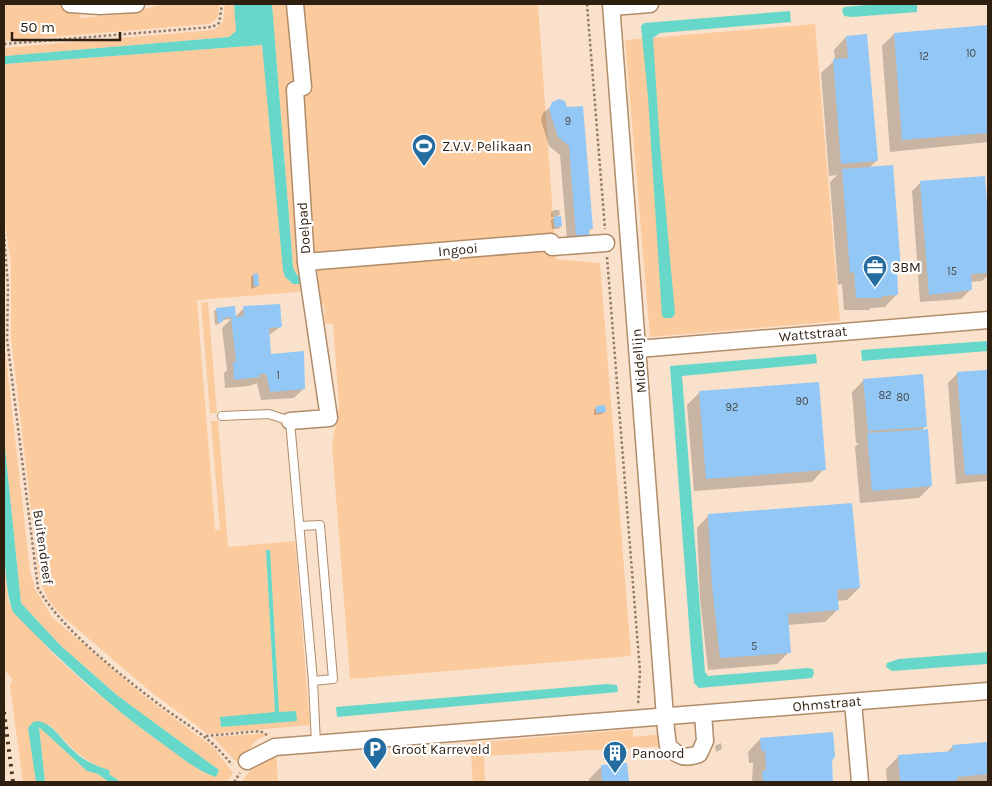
<svg xmlns="http://www.w3.org/2000/svg" width="992" height="786" font-family="Karla,sans-serif">
<style>
.green{fill:#fbca9d;fill-rule:evenodd}
.water{fill:#66d7c9}
.shadow{fill:#0003}
.building{fill:#93c8f6}
.lines{fill:none;stroke-linecap:round;stroke-linejoin:round}
.lane-casing{stroke:#b18c69;stroke-width:10}
.street-casing{stroke:#b18c69;stroke-width:19}
.path{stroke:#907c6a;stroke-width:2.5;stroke-dasharray:2.5 2.5;stroke-linecap:butt}
.lane{stroke:#fff;stroke-width:8}
.street{stroke:#fff;stroke-width:16}
.rail{stroke:#463627;stroke-width:4;stroke-dasharray:2.5 5;stroke-linecap:butt}
.labels{text-anchor:middle;dominant-baseline:central;stroke-width:4.5;stroke-linejoin:round;paint-order:stroke}
.number-label{font-size:11px;fill:#47494a}
.poi-label{font-size:14px;fill:#2e1f11;stroke:#fff;text-anchor:start}
.street-label{font-size:14px;fill:#2e1f11;stroke:#fff}
</style>
<rect width="100%" height="100%" fill="#fae1cb"/>
<!-- green -->
<g class="green">
<path d="M4 4H66L79 11 81 18 125 14 164 4H219C219 13 219 20 209 24L4 41Z"/>
<path d="M225 4H234L236 31 229 37 6 56 4 58V48L214 30 223 22Z"/>
<path d="M272 4H538L556 259 600 263 631 656 350 679 332 445 339 406 333 324 325 323 324 305 309 308 308 291 197 300 215 530H220L211 421H218L228 547 295 541 310 725 208 734 151 692 60 614 49 601 42 586 38 570 11 338V264L4 216V64L262 45 289 282 298 285 302 277 296 274 293 267ZM270 550 279 712 221 727V717L275 713 266 551Z"/>
<path d="M815 24 840 321 650 337 625 40Z"/>
<path d="M4 266V340L30 571 35 589 52 617 144 696 213 747 233 773 227 782H121L110 775 109 770C80 761 70 745 50 725L29 728 36 782H23L10 686 13 679 5 671 4 658V562L9 604 52 653 89 687 147 733 204 773 216 777 219 770 118 696 60 645 21 603 4 438Z"/>
<path d="M208 302 217 413H210L201 303Z"/>
<path d="M39 727 87 771 98 774 109 782H45Z"/>
<path d="M626 730H633V737L662 734 664 746 484 756 485 782H473L470 743Z"/>
<path d="M271 733 255 741 240 763 234 760 213 737Z"/>
<path d="M276 751 278 782H242L252 767Z"/>
</g>
<!-- water -->
<g class="water">
<path d="M234 4H272L293 267 296 274 308 284H293L285 277 283 270 262 45 4 64 5 56 229 37 236 31Z"/>
<path d="M878 4H917V12L852 17 844 16 842 10 844 7Z"/>
<path d="M790 11 791 22 660 33 653 38 660 146 675 314 672 318H665L662 316 648 97 641 26 644 23Z"/>
<path d="M988 341V351L862 361 861 350Z"/>
<path d="M816 354 817 363 810 364 682 376 705 672 708 676 808 668 813 669 814 673 812 678 699 688 694 683 691 652 670 366Z"/>
<path d="M4 438 21 603 60 645 118 696 219 770 216 777C197 771 181 757 164 745 109 706 60 661 13 612 0 579 4 478 4 438Z"/>
<path d="M266 550H270L279 712 296 711 297 721 221 727 220 717 275 712Z"/>
<path d="M988 652V664L892 671 886 667 887 663 899 659Z"/>
<path d="M607 684 617 685 618 692 337 717 336 707Z"/>
<path d="M38 721C55 725 61 740 74 751 84 761 96 766 109 770L110 775 121 782H109L98 774 87 771 39 727 45 782H36L28 728 33 722Z"/>
</g>
<!-- shadow -->
<g class="shadow">
<path d="M988 27V142L890 152 882 46 894 34Z"/>
<path d="M846 37 876 161 869 168 900 268 896 273 897 294 885 307 871 308 869 310H844L842 284 838 285 830 182 837 175 829 176 821 73 835 60 834 50Z"/>
<path d="M559 100 591 229 588 232 589 242 567 239 560 155 549 146 541 120 543 113Z"/>
<path d="M984 177 988 233V275L982 281 970 282V290L961 299 920 302 912 191 921 182Z"/>
<path d="M554 210H559L560 214 556 218 561 226 558 229H552L551 220 555 217H551V213Z"/>
<path d="M253 275 258 286 251 289V277Z"/>
<path d="M244 308 280 327 268 336 269 355 304 388 294 398 261 400 257 383 249 386 225 388 224 373 227 370 222 328 231 319 222 320 219 324 215 325 214 311 217 309 235 317Z"/>
<path d="M988 371V481L956 484 948 383 957 374Z"/>
<path d="M864 380 926 426 922 430 931 486 919 498 860 503 855 447 859 443H856L852 392Z"/>
<path d="M700 392 824 469 812 482 694 491 687 405Z"/>
<path d="M596 407 605 412 602 414 594 415V410Z"/>
<path d="M709 515 859 588 847 600 837 601 838 609 825 622 787 625 789 652 777 664 708 670 700 598 697 528Z"/>
<path d="M760 739 834 756 831 765 832 782H752L753 763H749L748 752Z"/>
<path d="M721 743 722 749 716 752 715 746Z"/>
<path d="M988 744V782H887L886 769 898 757 946 753 953 746Z"/>
<path d="M626 765 628 782H589V779L601 767Z"/>
</g>
<!-- building -->
<g class="building">
<path d="M988 25V133L902 140 894 33Z"/>
<path d="M867 34 878 161 841 164 833 59 848 58 846 36Z"/>
<path d="M559 99 565 101 567 107 583 106 593 229H589L590 243 557 239 576 237 569 146 558 137 549 109 552 102Z"/>
<path d="M893 165 901 269H897L898 295 882 296V298H856L854 272 850 273 842 169Z"/>
<path d="M985 176 988 217V273L971 274 972 290 929 295 920 181Z"/>
<path d="M561 216 562 226 555 227 554 217Z"/>
<path d="M258 273 259 286H254L253 274Z"/>
<path d="M280 304 282 327 269 328 271 354 304 351 305 389 270 392 266 374H259L260 377 234 380 233 362H236L231 317 223 318V322L218 323 216 308 235 306 236 317 244 316 243 306Z"/>
<path d="M984 370H988V474L965 475 957 372Z"/>
<path d="M923 374 927 427 868 431 863 379Z"/>
<path d="M819 382 826 470 706 479 699 391Z"/>
<path d="M605 405 606 412 596 413V406Z"/>
<path d="M928 429 932 486 872 491 867 433Z"/>
<path d="M852 503 860 588 837 590 839 610 788 614 791 653 720 658 712 585 708 514Z"/>
<path d="M833 732 835 756 832 761 833 782H763L762 771 766 770 765 751H761L760 738Z"/>
<path d="M988 742V774L957 777V782H900L898 755 953 751 952 745Z"/>
<path d="M627 763 629 782H602L601 765Z"/>
</g>
<g class="lines">
<defs>
<g id="lane">
<path d="M222 416 269 414 290 421 313 681 316 744"/>
<path d="M300 526 320 525 333 679 313 681"/>
</g>
<g id="street">
<path d="M70 4 100 6 136 4"/>
<path d="M611 4 666 730 668 746C679 757 685 759 699 754L705 741 703 714"/>
<path d="M612 7 650 4"/>
<path d="M306 262 551 242 552 247 606 243"/>
<path d="M638 349 988 320"/>
<path d="M290 421 329 418 306 262 295 90 303 87 295 4"/>
<path d="M853 702 860 782"/>
<path d="M247 761 275 747 988 691"/>
</g>
</defs>
<!-- lane casing -->
<use href="#lane" class="lane-casing"/>
<!-- street casing -->
<use href="#street" class="street-casing"/>
<!-- path -->
<g class="path">
<path d="M587 4 605 229"/>
<path d="M4 44 212 27 219 23 222 4"/>
<path d="M4 234 8 287 7 339 38 588C61 630 127 680 165 709 192 728 211 738 232 765"/>
<path d="M607 257 640 672 638 705"/>
<path d="M206 736 260 731 267 735"/>
<path d="M234 782 240 773"/>
</g>
<!-- lane -->
<use href="#lane" class="lane"/>
<!-- street -->
<use href="#street" class="street"/>
<!-- rail -->
<path class="rail" d="M4 712 13 782"/>
</g>
<!-- icons -->
<defs>
<symbol id="stadium-pin" viewBox="-11 -11 22 30"><path d="M0 17L-7.5 6A9.5 9.5 0 1 1 7.5 6Z" fill="#246b9f" stroke="#fff"/><path d="M0-5a6.5 5 0 1 0 0 10a6.5 5 0 1 0 0-10ZM-3.5-1.8h7v3.6h-7Z" fill="#fff"/></symbol>
<symbol id="office-pin" viewBox="-11 -11 22 30"><path d="M0 17L-7.5 6A9.5 9.5 0 1 1 7.5 6Z" fill="#246b9f" stroke="#fff"/><path d="M-6-3h4V-5.5h4V-3h4V5H-6ZM-1-4.5V-3h2v-1.5ZM-6 0V1H6V0Z" fill="#fff"/></symbol>
<symbol id="parking-pin" viewBox="-11 -11 22 30"><path d="M0 17L-7.5 6A9.5 9.5 0 1 1 7.5 6Z" fill="#246b9f" stroke="#fff"/><path d="M-3.5-5.5H1a3.5 3.5 0 0 1 0 7H-1V5.5H-3.5ZM-1-3.4V-.6H.8a1.4 1.4 0 0 0 0-2.8Z" fill="#fff"/></symbol>
<symbol id="building-pin" viewBox="-11 -11 22 30"><path d="M0 17L-7.5 6A9.5 9.5 0 1 1 7.5 6Z" fill="#246b9f" stroke="#fff"/><path d="M-4-6H4V6H1V3H-1V6H-4ZM-2.5-4.3h1.7v1.8h-1.7ZM.8-4.3h1.7v1.8H.8ZM-2.5-1h1.7V.8h-1.7ZM.8-1h1.7V.8H.8Z" fill="#fff"/></symbol>
</defs>
<g fill-rule="evenodd">
<use href="#stadium-pin" x="410" y="132" width="28" height="38"/>
<use href="#office-pin" x="861" y="253" width="28" height="38"/>
<use href="#parking-pin" x="361" y="735" width="28" height="38"/>
<use href="#building-pin" x="601" y="739" width="28" height="38"/>
</g>
<g class="labels">
<!-- number labels -->
<g class="number-label">
<text x="971" y="53">10</text>
<text x="924" y="56">12</text>
<text x="568" y="121">9</text>
<text x="952" y="271">15</text>
<text x="278" y="375">1</text>
<text x="885" y="395">82</text>
<text x="903" y="397">80</text>
<text x="802" y="401">90</text>
<text x="732" y="407">92</text>
<text x="754" y="646">5</text>
</g>
<!-- poi labels -->
<g class="poi-label">
<text x="442" y="146">Z.V.V. Pelikaan</text>
<text x="892" y="267">3BM</text>
<text x="392" y="749">Groot Karreveld</text>
<text x="632" y="753">Panoord</text>
</g>
<!-- street labels -->
<g class="street-label">
<text transform="translate(304 228) rotate(-94)">Doelpad</text>
<text transform="translate(458 250) rotate(-5)">Ingooi</text>
<text transform="translate(813 334) rotate(-5)">Wattstraat</text>
<text transform="translate(639 361) rotate(-95)">Middellijn</text>
<text transform="translate(43 547) rotate(82)">Buitendreef</text>
<text transform="translate(827 704) rotate(-5)">Ohmstraat</text>
</g>
</g>
<!-- border -->
<rect width="992" height="786" fill="none" stroke="#2e1f11" stroke-width="10"/>
<!-- scale -->
<path d="M12 32v8h108v-8" fill="none" stroke="#2e1f11" stroke-width="2.5"/>
<text x="20" y="32" font-size="15" fill="#2e1f11" stroke="#ffffff" stroke-width="4" paint-order="stroke">50 m</text>
</svg>
